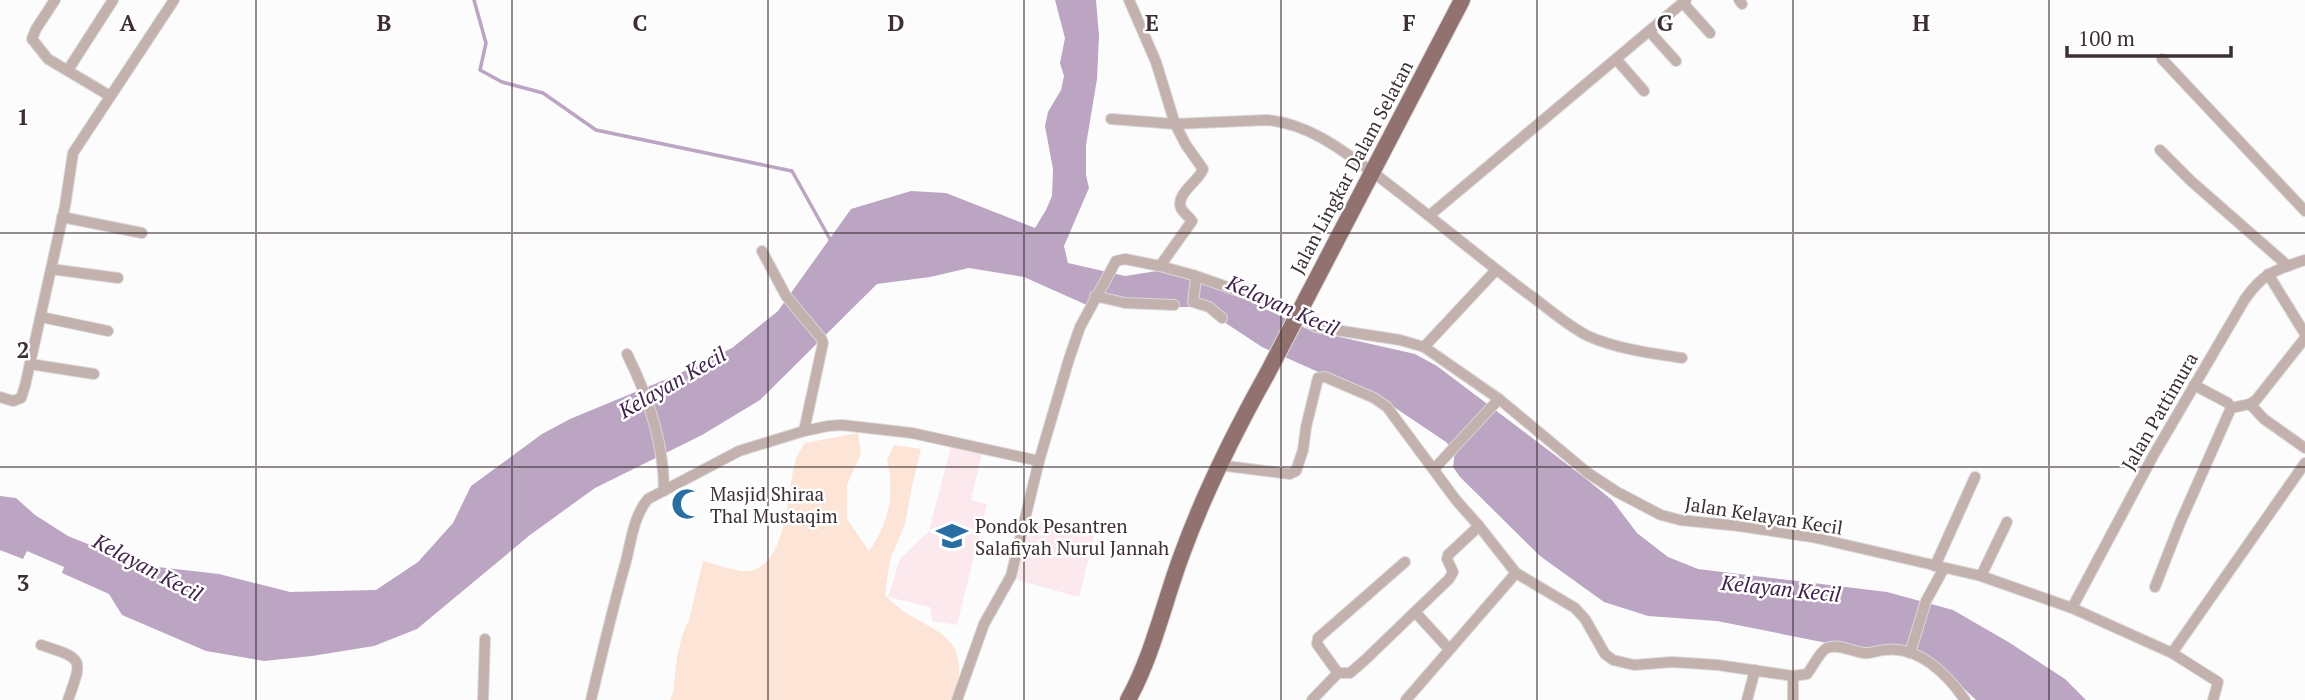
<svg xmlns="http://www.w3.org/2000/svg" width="2305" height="700" font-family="'PT Serif',serif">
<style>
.built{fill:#fbe9ed}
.green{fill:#fce4d6}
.water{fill:#bba5c3}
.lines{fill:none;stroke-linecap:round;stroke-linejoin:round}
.stream{stroke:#bba5c3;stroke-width:3.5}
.minor-casing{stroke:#dad7d8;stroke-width:12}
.primary-casing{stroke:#dad7d8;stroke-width:18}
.minor{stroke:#c3b1ae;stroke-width:10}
.primary{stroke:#92726e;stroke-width:16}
.primary-bridge-casing{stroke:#dad7d8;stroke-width:18;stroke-linecap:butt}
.primary-bridge{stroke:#92726e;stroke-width:16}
.grid{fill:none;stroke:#3d3033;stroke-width:2;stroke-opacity:0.55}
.labels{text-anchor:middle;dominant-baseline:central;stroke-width:5;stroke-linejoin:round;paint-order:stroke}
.street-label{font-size:19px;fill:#3d3033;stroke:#fff}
.poi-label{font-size:19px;fill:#3d3033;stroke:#fff;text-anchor:start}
.water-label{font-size:21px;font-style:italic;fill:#40234b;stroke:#fff}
.grid-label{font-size:23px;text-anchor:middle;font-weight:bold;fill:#3d3033;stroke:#fff;stroke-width:5;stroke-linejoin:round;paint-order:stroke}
</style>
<rect width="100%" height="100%" fill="#fcfcfc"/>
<!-- built -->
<g class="built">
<path d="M951 446 982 454 971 500 987 504 957 625 932 621 930 607 888 597 900 559 929 531Z"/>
<path d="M1029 519 1095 533 1079 597 1017 580Z"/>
</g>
<!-- green -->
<path class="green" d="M858 433 861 453 847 485V519L869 551C889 523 895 494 887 460L894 445 921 449 912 486 905 524 890 560 885 595C921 635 978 625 953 700H670L673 693 677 657 682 636 689 620 703 561C715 564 740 573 750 571 788 563 787 492 795 462 797 455 801 449 805 443Z"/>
<!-- water -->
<path class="water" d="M1055 0H1096L1099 36 1097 79 1086 145V175L1089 188 1064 246 1068 263 1125 276 1163 270 1204 282 1237 295 1309 330 1415 354 1437 366 1585 478 1612 500 1637 533 1668 557 1698 569 1887 592 1953 610 2010 643 2065 679 2086 700H1976L1938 664 1915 650 1867 651 1717 621 1648 616 1604 602 1540 556 1460 477 1453 467 1455 452 1446 442 1388 403 1262 347 1224 322 1211 310 1197 307H1131L1104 300 1089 306 1024 277 969 268 930 277 877 284 760 400 702 435 595 488 530 535 417 629 374 646 312 656 264 661 206 651 122 615 109 594 62 573 64 567 27 551 23 559 0 550V496L16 498 35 515 68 536 140 565 219 574 290 592 376 590 418 562 453 523 471 486 542 434 570 419 674 376 732 348 778 311 851 209 911 191 946 193 1035 228 1046 210 1052 196 1053 169 1045 126 1048 112 1061 90 1064 76 1060 63 1065 38Z"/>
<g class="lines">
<!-- stream -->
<path class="stream" d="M474 0 486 43 480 70 502 82 543 93 596 130 792 171 831 241"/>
<defs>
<g id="minor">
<path d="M55 0 36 29 32 39 48 59 110 96"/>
<path d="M1739 0 1742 4"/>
<path d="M1683 3 1710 33"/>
<path d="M1649 31 1676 61"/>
<path d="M1616 59 1644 91"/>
<path d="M2162 59 2305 211"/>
<path d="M68 70 113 0"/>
<path d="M1111 119 1175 124 1267 120C1309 124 1342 150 1375 174 1427 213 1475 254 1527 293 1547 307 1566 325 1588 336 1617 349 1650 353 1682 358"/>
<path d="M2160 150 2191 181 2288 266"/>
<path d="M1430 215 1686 0"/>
<path d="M62 217 142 233"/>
<path d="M762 251 786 296 821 338 823 343 804 431"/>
<path d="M1160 266 1193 275 1276 304 1316 327 1400 340 1424 347 1499 399 1588 473 1617 492 1661 515 1680 520 1739 526 1812 537 1981 576 2072 608 2172 653 2218 682 2213 700"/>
<path d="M51 269 118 278"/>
<path d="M2268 274 2305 334"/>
<path d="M1193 275 1196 278 1193 302 1209 307 1222 318"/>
<path d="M1095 296 1125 303 1174 305"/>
<path d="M41 317 108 331"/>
<path d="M1424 347 1496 270"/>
<path d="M627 354C648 396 664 444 664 491"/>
<path d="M30 364 94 374"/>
<path d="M0 397 13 401 21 398 25 386 65 206 73 153 174 0"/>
<path d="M2250 404 2264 419 2305 448"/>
<path d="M2231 408 2250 404 2256 400 2305 338"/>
<path d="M1218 465 1290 474 1296 471 1303 450 1306 427 1318 378 1325 377 1374 398 1387 407 1456 500 1479 526 1516 573 1575 608 1585 619 1605 654 1613 660 1634 665 1672 662 1718 665 1793 676 1807 674C1813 667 1819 652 1827 648 1838 643 1853 652 1864 653 1873 654 1877 650 1885 650 1919 646 1947 674 1965 700"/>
<path d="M1434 469 1499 399"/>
<path d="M1935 566 1975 477"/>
<path d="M1981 576 2007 522"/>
<path d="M2155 587 2180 523 2231 408 2228 403 2194 385"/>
<path d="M2072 608 2153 456 2245 299C2264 272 2276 270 2305 260"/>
<path d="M1415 612 1449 649"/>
<path d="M41 645C84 659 83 658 68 700"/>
<path d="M1910 653 1926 601 1944 568"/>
<path d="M2172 653 2305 463"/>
<path d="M1338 673 1317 644 1318 638 1405 562"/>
<path d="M483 700 485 639"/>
<path d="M591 700C602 653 613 607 626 561 631 541 634 515 648 499L739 451 804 431 828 426 842 425 912 433 1039 461"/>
<path d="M957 700 984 624 1011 576 1039 461 1069 359 1080 327 1116 261 1125 259 1160 266 1192 221C1189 216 1183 213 1181 208 1175 194 1200 180 1203 169L1186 145 1175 124 1156 62 1129 0"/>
<path d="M1312 700 1338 673H1350L1365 660 1449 579 1453 572 1447 559 1448 555 1479 526"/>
<path d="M1406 700 1516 573"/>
<path d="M1747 700 1755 670"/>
<path d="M1793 700V676"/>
</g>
<g id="primary">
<path d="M1307 297 1462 0"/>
<path d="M1128 700C1153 655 1164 602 1182 554 1205 491 1234 433 1267 374"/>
</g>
</defs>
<!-- minor casing -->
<use href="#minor" class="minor-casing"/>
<!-- primary casing -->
<use href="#primary" class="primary-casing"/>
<!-- minor -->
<use href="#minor" class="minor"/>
<!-- primary -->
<use href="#primary" class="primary"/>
<defs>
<path id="primary-bridge" d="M1267 374 1307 297"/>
</defs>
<!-- primary-bridge casing -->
<use href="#primary-bridge" class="primary-bridge-casing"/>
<!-- primary-bridge -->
<use href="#primary-bridge" class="primary-bridge"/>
</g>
<!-- grid -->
<path class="grid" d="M256 0V700M512 0V700M768 0V700M1024 0V700M1281 0V700M1537 0V700M1793 0V700M2049 0V700M0 233H2305M0 467H2305"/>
<!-- icons -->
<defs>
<symbol id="mosque-bare" viewBox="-9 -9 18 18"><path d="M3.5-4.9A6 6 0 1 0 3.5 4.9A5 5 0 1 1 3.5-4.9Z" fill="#296ea3" stroke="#fff" stroke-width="2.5" paint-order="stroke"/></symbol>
<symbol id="school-bare" viewBox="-9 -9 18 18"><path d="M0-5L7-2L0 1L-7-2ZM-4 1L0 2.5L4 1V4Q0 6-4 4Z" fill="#296ea3" stroke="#fff" stroke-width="2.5" paint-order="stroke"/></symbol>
</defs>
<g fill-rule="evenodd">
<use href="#mosque-bare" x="665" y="482" width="44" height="44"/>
<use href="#school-bare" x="930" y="514" width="44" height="44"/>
</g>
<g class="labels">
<!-- street labels -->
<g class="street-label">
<text transform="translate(1351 167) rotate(-62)">Jalan Lingkar Dalam Selatan</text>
<text transform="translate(2159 411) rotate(-60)">Jalan Pattimura</text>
<text transform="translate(1764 515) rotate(9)">Jalan Kelayan Kecil</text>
</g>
<!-- poi labels -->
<g class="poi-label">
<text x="710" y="493">Masjid Shiraa<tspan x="710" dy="22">Thal Mustaqim</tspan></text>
<text x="975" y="525">Pondok Pesantren<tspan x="975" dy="22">Salafiyah Nurul Jannah</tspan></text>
</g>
<!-- water labels -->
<g class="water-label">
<text transform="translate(1283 305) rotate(24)">Kelayan Kecil</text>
<text transform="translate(672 382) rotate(-30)">Kelayan Kecil</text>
<text transform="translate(148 567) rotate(28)">Kelayan Kecil</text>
<text transform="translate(1781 588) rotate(6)">Kelayan Kecil</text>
</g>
</g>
<g class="grid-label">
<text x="128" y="31">A</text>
<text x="384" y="31">B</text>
<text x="640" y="31">C</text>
<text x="896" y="31">D</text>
<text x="1152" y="31">E</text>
<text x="1409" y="31">F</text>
<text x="1665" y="31">G</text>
<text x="1921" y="31">H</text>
<text x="23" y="125">1</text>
<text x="23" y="358">2</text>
<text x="23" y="591">3</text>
</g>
<!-- scale -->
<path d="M2067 46v10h164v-10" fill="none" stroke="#3d3033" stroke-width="3.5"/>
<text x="2078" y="46" font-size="21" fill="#3d3033" stroke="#ffffff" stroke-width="5" paint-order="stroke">100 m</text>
</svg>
